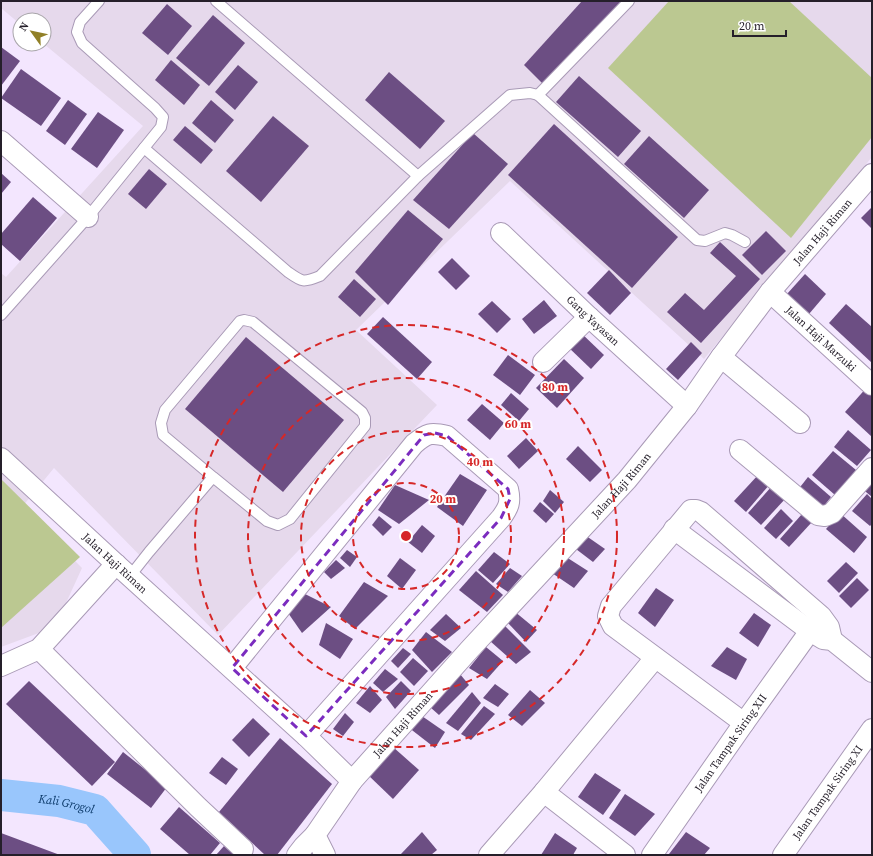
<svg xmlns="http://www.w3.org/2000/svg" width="873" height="856" font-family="'Source Serif 4',serif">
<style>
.industrial{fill:#e6d9ec}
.green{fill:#bbc891}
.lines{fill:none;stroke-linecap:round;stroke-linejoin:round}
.river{stroke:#99c6fc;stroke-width:32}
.building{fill:#6c4e83}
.lane-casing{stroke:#a99ab6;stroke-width:12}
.street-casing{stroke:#a99ab6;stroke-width:22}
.lane{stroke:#fff;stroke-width:10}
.street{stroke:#fff;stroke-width:20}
.marked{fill:none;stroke:#7b2cbf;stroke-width:3;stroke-dasharray:8 5;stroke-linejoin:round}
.ring{fill:none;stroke:#d62828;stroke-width:2;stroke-dasharray:7 5}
.labels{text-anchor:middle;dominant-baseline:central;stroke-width:4;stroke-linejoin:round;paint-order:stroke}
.street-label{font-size:11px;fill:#251f2a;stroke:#fff}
.water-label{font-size:12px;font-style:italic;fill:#0b3969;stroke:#fff}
.centre{fill:#d62828;stroke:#fff;stroke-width:2}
.ring-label{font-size:12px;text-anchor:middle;font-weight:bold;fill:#d62828;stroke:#fff;stroke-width:4;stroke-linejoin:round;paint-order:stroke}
</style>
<rect width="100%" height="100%" fill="#f3e6fe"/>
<!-- industrial -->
<path class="industrial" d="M1 1H872V157L704 359 510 181 356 330 437 405 218 635 54 468 22 507 82 568 55 627 1 647V273L6 277 143 126 44 44V20H20V24L1 8Z"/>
<!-- green -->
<g class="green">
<path d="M669 1H789L872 78V137L791 238 608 68Z"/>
<path d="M1 479 80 557 1 628Z"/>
</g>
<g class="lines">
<!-- river -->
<path class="river" id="s1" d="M1 795 59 801 95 810 135 855"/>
</g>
<!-- building -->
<g class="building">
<path d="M582 1H622L543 84 524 65Z"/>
<path d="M167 4 192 26 168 55 142 33Z"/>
<path d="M213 15 245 43 209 86 176 58Z"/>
<path d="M1 47 20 61 1 86Z"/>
<path d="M171 60 200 85 184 105 155 80Z"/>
<path d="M238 65 258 82 235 110 215 92Z"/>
<path d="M21 69 61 98 41 126 1 98Z"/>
<path d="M389 72 445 121 420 149 365 100Z"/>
<path d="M579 76 641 131 618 157 556 102Z"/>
<path d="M68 100 87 114 65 145 46 131Z"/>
<path d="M211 100 234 120 215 143 192 123Z"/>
<path d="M98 112 124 130 97 168 71 149Z"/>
<path d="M273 116 309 146 261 202 226 171Z"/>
<path d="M554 124 678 237 632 288 508 175Z"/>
<path d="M185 126 213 150 201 164 173 140Z"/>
<path d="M473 133 508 164 449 229 413 200Z"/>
<path d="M649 136 709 190 684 218 624 164Z"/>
<path d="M149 169 167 184 146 209 128 194Z"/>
<path d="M1 173 11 182 1 194Z"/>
<path d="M33 197 57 218 20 261 1 244V234Z"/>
<path d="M872 207V229L861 218Z"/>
<path d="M408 210 443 239 388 305 355 272Z"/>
<path d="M766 231 786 251 762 275 742 255Z"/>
<path d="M720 242 760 279 701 343 667 312 685 293 704 310 736 276 710 253Z"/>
<path d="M452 258 470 276 456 290 438 272Z"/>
<path d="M609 270 631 293 610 315 587 293Z"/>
<path d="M805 274 826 294 809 314 787 294Z"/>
<path d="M354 279 376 299 360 317 338 297Z"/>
<path d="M544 300 557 316 534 334 522 319Z"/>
<path d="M492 301 511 319 497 333 478 314Z"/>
<path d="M846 304 872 327V363L829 323Z"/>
<path d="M383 317 432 362 417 379 367 334Z"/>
<path d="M579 331 604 355 591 369 566 345Z"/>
<path d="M246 337 344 420 283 492 185 409Z"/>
<path d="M691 342 702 353 678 380 666 369Z"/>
<path d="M508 355 535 375 520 395 493 375Z"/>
<path d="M564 359 584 378 557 408 536 388Z"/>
<path d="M868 386 872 390V437L845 412Z"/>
<path d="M511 393 529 409 519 421 501 405Z"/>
<path d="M482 404 504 423 490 440 467 420Z"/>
<path d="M848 430 871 450 857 466 834 447Z"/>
<path d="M526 438 538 451 519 469 507 456Z"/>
<path d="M578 446 602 470 590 482 566 459Z"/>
<path d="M833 451 856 470 835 495 812 475Z"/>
<path d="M872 472V497L860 487Z"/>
<path d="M460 474 487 490 463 526 437 507Z"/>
<path d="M759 474 770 484 746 512 734 501Z"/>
<path d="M808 477 831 497 820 511 797 491Z"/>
<path d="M395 485 429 500 399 524 378 510Z"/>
<path d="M772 486 786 498 761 525 748 513Z"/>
<path d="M550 490 564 502 555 513 543 501Z"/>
<path d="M867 494 872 499V524L870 526 852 511Z"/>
<path d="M540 502 554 514 546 523 533 511Z"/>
<path d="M781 509 793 521 776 539 764 528Z"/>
<path d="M840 513 867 537 854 553 826 529Z"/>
<path d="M802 514 812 522 789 547 780 539Z"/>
<path d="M379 516 392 527 383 536 372 525Z"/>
<path d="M422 525 435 536 422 553 408 542Z"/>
<path d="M582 533 605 549 593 562 572 546Z"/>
<path d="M347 550 357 557 350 567 340 558Z"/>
<path d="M494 552 510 564 493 583 478 570Z"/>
<path d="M563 555 588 571 574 588 549 571Z"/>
<path d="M400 558 416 570 402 589 387 576Z"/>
<path d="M336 560 345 568 331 579 324 572Z"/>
<path d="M846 562 858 573 839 593 827 581Z"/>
<path d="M510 568 522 576 508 592 496 584Z"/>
<path d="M476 571 503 595 487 612 459 590Z"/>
<path d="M857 578 869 590 851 608 839 596Z"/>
<path d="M364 582 388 596 355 629 339 616Z"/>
<path d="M656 588 674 600 655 627 638 613Z"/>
<path d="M301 592 331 607 302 633 286 610Z"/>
<path d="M514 611 537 630 526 642 506 621Z"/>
<path d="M754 613 771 625 758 647 739 633Z"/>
<path d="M446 614 461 628 445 641 430 630Z"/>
<path d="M326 623 353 639 340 659 319 645Z"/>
<path d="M505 626 531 652 516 664 490 641Z"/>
<path d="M426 632 452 652 432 672 412 650Z"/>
<path d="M486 647 503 661 487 679 469 668Z"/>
<path d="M727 647 747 659 736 680 711 666Z"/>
<path d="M403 648 411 654 398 668 391 661Z"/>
<path d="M413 658 428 671 414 686 400 672Z"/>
<path d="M385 669 398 679 383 692 373 683Z"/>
<path d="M460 674 469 685 439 715 430 707Z"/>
<path d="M29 681 115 762 92 786 6 704Z"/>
<path d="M401 681 411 691 395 709 386 697Z"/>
<path d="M495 684 509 694 498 707 483 698Z"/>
<path d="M370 686 382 700 370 713 356 703Z"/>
<path d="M530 690 545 703 522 726 508 715Z"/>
<path d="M472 692 481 703 458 731 446 723Z"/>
<path d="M484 706 495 714 471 740 461 734Z"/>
<path d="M345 713 354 722 343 736 333 729Z"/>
<path d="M419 714 445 732 435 748 408 727Z"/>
<path d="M253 718 270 734 249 757 232 740Z"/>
<path d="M280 738 332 784 277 855H265L219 812Z"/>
<path d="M393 747 419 770 393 799 367 774Z"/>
<path d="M123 752 167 787 151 808 107 774Z"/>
<path d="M222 757 238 769 226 785 209 773Z"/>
<path d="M595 773 621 790 603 815 578 797Z"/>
<path d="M625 794 655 814 635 836 609 818Z"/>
<path d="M179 807 220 843 210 855H190L160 829Z"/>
<path d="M422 832 437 850 431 855H400Z"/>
<path d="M686 832 710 848 704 855 669 854Z"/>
<path d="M1 833 60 855H1Z"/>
<path d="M555 833 577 848 573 855H541Z"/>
<path d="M224 846 234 855H216Z"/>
</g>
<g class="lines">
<defs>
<g id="lane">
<path d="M216 1 418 176"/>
<path d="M538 95 697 240 705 241 725 233 732 235 745 242"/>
<path d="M144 148 288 272C302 282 303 283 320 276L418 176 510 95 530 93 538 95 629 1"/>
<path d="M1 315 88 217 161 127 163 117 155 108 82 43 77 32 80 22 99 1"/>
<path d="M130 576 149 552 213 477 163 435 161 423 165 410 240 321 244 320 253 322 362 412 365 418V426L290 519 278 525 267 521 213 477"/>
</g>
<g id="street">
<path d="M1 141 88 217"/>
<path id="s2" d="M501 233 589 317 687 406"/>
<path id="s3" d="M770 292 872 385"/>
<path d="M721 357 800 423"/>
<path d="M543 362 589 317"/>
<path d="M740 450 818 515 825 516 832 513 872 468"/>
<path id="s4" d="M1 458 116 564 306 736 352 781 315 835 325 855"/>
<path d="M674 529 810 631 823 639 832 640 872 672"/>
<path d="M39 649 198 807 243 849"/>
<path d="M1 666 39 649 116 564"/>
<path d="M232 668 414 444C427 433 431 432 447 436L508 489C511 502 509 507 501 518L306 736"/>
<path d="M744 723 613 626 608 616 611 606 691 510H696L701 512 821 616 829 627 832 640"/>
<path id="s5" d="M352 781 470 649 627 480 687 406 721 357 770 292 872 174"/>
<path d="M544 792 625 855"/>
<path d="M297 855 304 846 315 835"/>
<path d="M489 855 544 792 655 658"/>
<path id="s6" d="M652 855 744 723 810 631"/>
<path id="s7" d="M783 855 872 729"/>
</g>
</defs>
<!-- lane casing -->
<use href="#lane" class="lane-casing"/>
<!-- street casing -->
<use href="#street" class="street-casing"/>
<!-- lane -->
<use href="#lane" class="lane"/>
<!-- street -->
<use href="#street" class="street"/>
</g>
<!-- marked area -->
<path class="marked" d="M435 433 447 436 508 489 510 499 501 518 306 736 232 668 424 435Z"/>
<!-- distance rings -->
<g class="ring">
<circle cx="406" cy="536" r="53"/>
<circle cx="406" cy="536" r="105"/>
<circle cx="406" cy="536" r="158"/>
<circle cx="406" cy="536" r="211"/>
</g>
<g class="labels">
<!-- street labels -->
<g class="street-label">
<text stroke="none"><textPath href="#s5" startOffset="724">Jalan Haji Riman</textPath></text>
<text stroke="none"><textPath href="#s2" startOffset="127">Gang Yayasan</textPath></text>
<text stroke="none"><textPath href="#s3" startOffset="69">Jalan Haji Marzuki</textPath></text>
<text stroke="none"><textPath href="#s5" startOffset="400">Jalan Haji Riman</textPath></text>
<text stroke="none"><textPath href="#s4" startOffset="155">Jalan Haji Riman</textPath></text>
<text stroke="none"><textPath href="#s5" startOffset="76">Jalan Haji Riman</textPath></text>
<text stroke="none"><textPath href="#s6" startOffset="137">Jalan Tampak Siring XII</textPath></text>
<text stroke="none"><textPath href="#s7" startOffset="77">Jalan Tampak Siring XI</textPath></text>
</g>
<!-- water labels -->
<g class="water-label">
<text stroke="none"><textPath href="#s1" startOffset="66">Kali Grogol</textPath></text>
</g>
</g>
<circle cx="406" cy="536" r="6" class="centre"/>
<g class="ring-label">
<text x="555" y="391">80 m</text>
<text x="518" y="428">60 m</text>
<text x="480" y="466">40 m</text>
<text x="443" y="503">20 m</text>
</g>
<!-- border -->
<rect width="873" height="856" fill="none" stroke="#251f2a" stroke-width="4"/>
<!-- north arrow -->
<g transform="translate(32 32) rotate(303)"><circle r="19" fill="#ffffff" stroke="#a8a5aa"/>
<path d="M0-3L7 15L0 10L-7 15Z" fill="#918027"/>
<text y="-6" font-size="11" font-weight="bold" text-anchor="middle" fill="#251f2a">N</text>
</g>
<!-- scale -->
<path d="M733 30v6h53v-6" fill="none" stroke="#251f2a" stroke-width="2"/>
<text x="739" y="30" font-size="12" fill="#251f2a" stroke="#ffffff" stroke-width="3" paint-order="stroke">20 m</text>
</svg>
